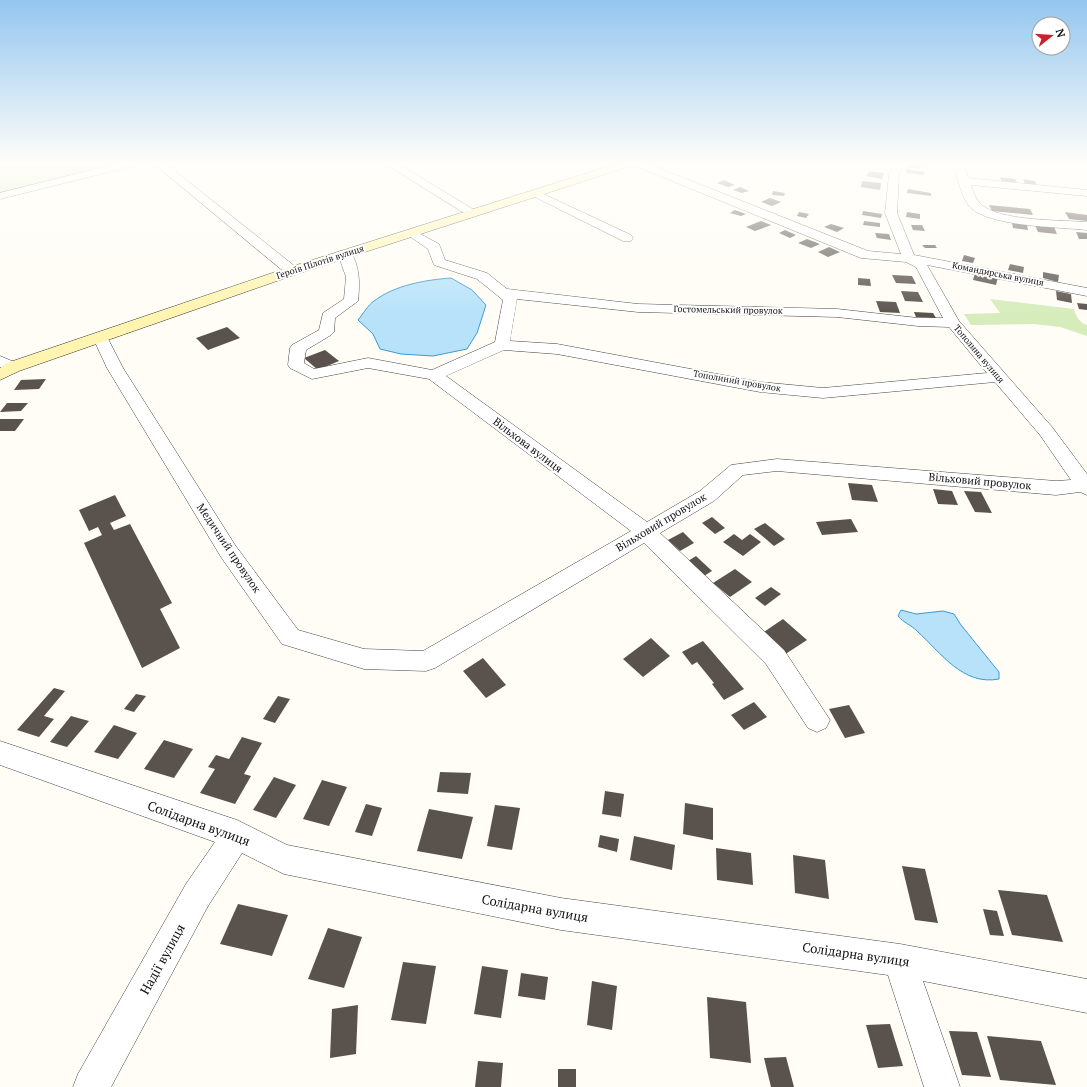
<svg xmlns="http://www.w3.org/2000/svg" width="1087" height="1087" font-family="'PT Serif',serif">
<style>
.green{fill:#d6edbb}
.water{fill:#b7e2f9;stroke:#3a9bd4}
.building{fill:#5a524d}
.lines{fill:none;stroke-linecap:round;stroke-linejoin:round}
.street-casing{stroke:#444;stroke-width:1}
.secondary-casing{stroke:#333;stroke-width:1}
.street{fill:#fff;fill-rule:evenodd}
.secondary{fill:#fff4b0;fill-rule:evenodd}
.labels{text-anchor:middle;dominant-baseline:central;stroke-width:4;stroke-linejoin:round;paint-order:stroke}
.far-street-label{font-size:9px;fill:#111;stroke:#fff}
.street-label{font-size:11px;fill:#111;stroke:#fff}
.near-street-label{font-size:13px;fill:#111;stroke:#fff}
</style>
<rect width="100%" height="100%" fill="#fffdf5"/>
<!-- green -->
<g class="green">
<path d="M0 163H130L0 194Z"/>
<path d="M990 299 1074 309C1076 316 1080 324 1087 325V336L1060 327 1034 324 971 325 964 314 1000 313Z"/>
</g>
<!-- water -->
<g class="water">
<path d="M451 278 472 290 486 305 477 333 467 349 433 356 401 354 380 349 373 334 358 320C363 314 368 305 374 301 395 285 425 280 451 278Z"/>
<path d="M901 610 916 614 943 611 954 614 961 625 999 672V679C963 686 941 653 917 631 911 625 904 623 898 616Z"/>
</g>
<!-- building -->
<g class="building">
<path d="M909 163 922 165 920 169 907 167Z"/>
<path d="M907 169 925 172 923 175 906 173Z"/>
<path d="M869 171 884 173 882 179 866 176Z"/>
<path d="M1000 177 1015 179 1017 183 1002 182Z"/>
<path d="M1023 179 1035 181 1037 186 1025 184Z"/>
<path d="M724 180 735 185 728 187 717 183Z"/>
<path d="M862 181 881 183 880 190 861 187Z"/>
<path d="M740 187 749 191 742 193 733 190Z"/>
<path d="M908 189 931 193V196L907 193Z"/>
<path d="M773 191 785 193 784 196 772 195Z"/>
<path d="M770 198 781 202 772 206 761 202Z"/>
<path d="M989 205 1030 209 1033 215 992 211Z"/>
<path d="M735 210 746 214 741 216 730 213Z"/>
<path d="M863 211 882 214 881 218 862 215Z"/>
<path d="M799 212 809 214 806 218 797 216Z"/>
<path d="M907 212 920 214V219L906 217Z"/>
<path d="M1065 212 1087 215V221L1069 219Z"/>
<path d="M761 221 771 225 755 231 746 227Z"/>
<path d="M864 221 880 223V227L863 225Z"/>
<path d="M1012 223 1027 225 1028 230 1013 228Z"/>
<path d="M831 224 844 228 837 232 824 227Z"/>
<path d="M911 225H922L925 231 913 230Z"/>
<path d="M1035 225 1054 227 1057 234 1038 232Z"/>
<path d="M785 230 796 235 790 238 779 233Z"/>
<path d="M1076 232 1087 233V239H1079Z"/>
<path d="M875 233 889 234 891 240 877 238Z"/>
<path d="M807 239 820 244 811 248 798 243Z"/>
<path d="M922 245H935L937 248H925Z"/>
<path d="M829 247 840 252 828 257 818 252Z"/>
<path d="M964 255 975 258 973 263 962 261Z"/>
<path d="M1010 264 1024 267 1023 273 1008 270Z"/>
<path d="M1043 272 1059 275 1058 282 1043 278Z"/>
<path d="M975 273 998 277 996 285 973 280Z"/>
<path d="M892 275 912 276 916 284 896 283Z"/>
<path d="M858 278 870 279 871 286 858 285Z"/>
<path d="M901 291 918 292 923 302 905 301Z"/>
<path d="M1056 291 1071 294 1072 303 1057 300Z"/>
<path d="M876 301 896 302 900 313 880 312Z"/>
<path d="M1077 303 1087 304V310L1079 309Z"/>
<path d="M914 312 933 313 936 318 916 317Z"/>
<path d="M227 327 240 338 208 350 196 338Z"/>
<path d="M325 350 339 361 318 370 304 358Z"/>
<path d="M46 379 39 389 14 390 21 380Z"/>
<path d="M7 403H28L21 411 0 412Z"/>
<path d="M0 419H24L15 431H0Z"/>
<path d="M848 483 872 485 878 502 852 500Z"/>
<path d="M933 489 952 491 958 505 938 504Z"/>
<path d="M964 491 981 492 992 513 975 512Z"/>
<path d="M115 495 126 516 110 523 114 530 130 524 172 603 160 609 180 648 142 668 84 543 102 535 98 527 89 531 79 510Z"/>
<path d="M712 517 725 528 715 534 702 523Z"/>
<path d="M851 519 858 532 822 535 816 522Z"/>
<path d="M765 523 785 539 774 546 754 529Z"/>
<path d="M683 532 694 543 680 551 668 540Z"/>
<path d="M734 534 742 540 750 534 761 542 743 556 723 542Z"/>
<path d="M696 556 712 571 704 576 688 561Z"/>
<path d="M735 569 752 582 730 597 713 583Z"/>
<path d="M771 587 781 594 765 606 755 598Z"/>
<path d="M783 619 807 640 784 655 761 634Z"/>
<path d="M651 638 670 656 643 677 623 659Z"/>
<path d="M703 641 744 689 724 700 712 684 714 683 697 662 692 665 682 652Z"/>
<path d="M483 658 506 685 486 698 463 671Z"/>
<path d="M54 688 65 691 44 716 54 719 39 737 17 730Z"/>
<path d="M136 694 146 696 134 712 124 709Z"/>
<path d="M278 696 290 699 275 723 263 719Z"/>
<path d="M754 702 767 717 744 730 731 715Z"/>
<path d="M849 705 865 733 845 738 829 709Z"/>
<path d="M71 716 89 721 67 747 50 742Z"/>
<path d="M114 725 137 733 118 759 94 752Z"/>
<path d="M242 737 262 743 244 774 251 776 235 804 200 793 215 769 208 767 216 755 229 759Z"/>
<path d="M164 740 193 749 174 778 144 769Z"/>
<path d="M440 772 471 773 468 794 437 792Z"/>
<path d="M274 777 296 785 276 818 253 810Z"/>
<path d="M322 780 347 787 329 826 303 819Z"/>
<path d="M605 791 624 794 621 817 602 814Z"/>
<path d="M685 803 713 808V840L683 834Z"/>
<path d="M366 804 382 808 372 836 355 832Z"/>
<path d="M495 805 520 808 512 850 487 846Z"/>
<path d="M429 809 473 817 462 859 417 851Z"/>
<path d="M600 835 619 839 617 852 598 847Z"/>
<path d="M634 836 675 845 672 870 630 860Z"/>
<path d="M716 848 751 853 753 885 717 880Z"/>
<path d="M793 855 825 860 829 899 795 893Z"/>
<path d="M902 866 925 869 938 923 915 920Z"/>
<path d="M998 890 1047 895 1063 942 1012 935Z"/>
<path d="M238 904 288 915 272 956 220 944Z"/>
<path d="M983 909 997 911 1004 936 990 935Z"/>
<path d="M328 928 362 937 344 988 308 979Z"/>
<path d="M403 962 436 966 426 1024 391 1020Z"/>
<path d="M482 966 508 970 501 1018 474 1014Z"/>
<path d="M521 973 548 977 545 1000 518 996Z"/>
<path d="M592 981 617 986 612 1030 587 1025Z"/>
<path d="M707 997 746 1002 751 1063 710 1058Z"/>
<path d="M358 1005 356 1054 330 1058 332 1009Z"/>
<path d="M890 1024 903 1066 878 1068 866 1025Z"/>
<path d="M949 1031 977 1032 991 1077 962 1075Z"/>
<path d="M987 1036 1041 1041 1056 1085 1000 1080Z"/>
<path d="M786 1057 794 1087H771L764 1058Z"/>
<path d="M478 1061 503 1063 501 1087H475Z"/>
<rect x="558" y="1069" width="18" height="18"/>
</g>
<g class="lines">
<defs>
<g id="street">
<path d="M120 163H138L137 165 0 199V193Z"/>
<path d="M153 163H165L297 268 299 271 297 274H287Z"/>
<path d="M384 163H397L479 213 473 217 469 216Z"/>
<path d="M632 163H646L868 251 901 254 885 213 889 175 894 163H904L899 175 897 213 914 255 1087 288V296L927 265 959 321 1052 427 1087 474V495L1080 492 1056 495 777 471 743 475 714 501 660 533 784 650 830 720 826 728 817 732 808 728 766 664 644 543 435 668 426 671 364 669 282 644 221 557 107 368 93 338 96 335H106L123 368 235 545 298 630 364 649 423 651 631 531 429 379 368 368 312 379 290 368 288 365 290 348 292 345 319 330 323 313 344 299 346 277 338 254 340 251H350C360 266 360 283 358 301L335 318 334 332 331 335 306 350 304 363 314 369 368 358 432 370 495 342 503 300 477 279 434 265 428 249 405 233 411 229 439 244 445 260 487 273 507 289 638 304 837 309 918 318H943L916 267 906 262 861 258 633 165ZM517 299 638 312 837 317 918 326 949 327 987 373 823 388 760 382 557 344 510 341ZM504 350 557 354 760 392 823 398 995 382 1040 435 1071 480 1056 481 777 459 731 465 700 491 647 522 446 376Z"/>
<path d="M953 163H963L968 178 1087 190V196L971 185C974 194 977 203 986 208 1009 221 1060 220 1087 222V230C1060 227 987 227 969 206 960 194 958 177 953 163Z"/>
<path d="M535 190 631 235 633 238 631 241H623L531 195 529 193Z"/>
<path d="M0 356 19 364 21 367 19 370 13 372 0 367Z"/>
<path d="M0 741 237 820 287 845 561 898 900 944 1087 979V1013L923 981 960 1087H924L888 975 561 930 284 874 242 853 208 906 111 1087H73L78 1074 186 884 215 842 0 765Z"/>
</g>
<path id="secondary" d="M619 163H635L634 165 297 274 19 371 0 380V368L7 363 287 268Z"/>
</defs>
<!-- street casing -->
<use href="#street" class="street-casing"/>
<!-- secondary casing -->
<use href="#secondary" class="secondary-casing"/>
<!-- street -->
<use href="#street" class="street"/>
<!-- secondary -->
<use href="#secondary" class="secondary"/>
</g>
<!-- sky -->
<linearGradient id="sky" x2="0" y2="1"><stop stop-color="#94c6ef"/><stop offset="0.52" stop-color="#fffefa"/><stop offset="1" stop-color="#fffefa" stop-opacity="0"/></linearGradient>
<rect width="1087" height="315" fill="url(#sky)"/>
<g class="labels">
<!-- far-street labels -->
<g class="far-street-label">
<text transform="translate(320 262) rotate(-18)">Героїв Пілотів вулиця</text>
<text transform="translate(998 274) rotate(11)">Командирська вулиця</text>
<text transform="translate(728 310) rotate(1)">Гостомельський провулок</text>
<text transform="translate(979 354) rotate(50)">Тополина вулиця</text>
<text transform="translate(737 381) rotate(10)">Тополиний провулок</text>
</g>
<!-- street labels -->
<g class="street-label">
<text transform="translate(528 445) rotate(37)">Вільхова вулиця</text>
<text transform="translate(980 481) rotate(5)">Вільховий провулок</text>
<text transform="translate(661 522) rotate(-31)">Вільховий провулок</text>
<text transform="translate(229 548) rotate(56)">Медичний провулок</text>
</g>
<!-- near-street labels -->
<g class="near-street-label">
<text transform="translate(199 823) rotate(20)">Солідарна вулиця</text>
<text transform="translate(535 908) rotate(10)">Солідарна вулиця</text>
<text transform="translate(856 954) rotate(8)">Солідарна вулиця</text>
<text transform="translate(162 959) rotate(-61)">Надії вулиця</text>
</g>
</g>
<!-- north arrow -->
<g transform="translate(1051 36) rotate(73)"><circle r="19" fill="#ffffff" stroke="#a0a0a0"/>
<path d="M0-3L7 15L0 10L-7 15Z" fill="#c9212e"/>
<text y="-6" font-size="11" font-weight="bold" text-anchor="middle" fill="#111111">N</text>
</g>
</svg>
